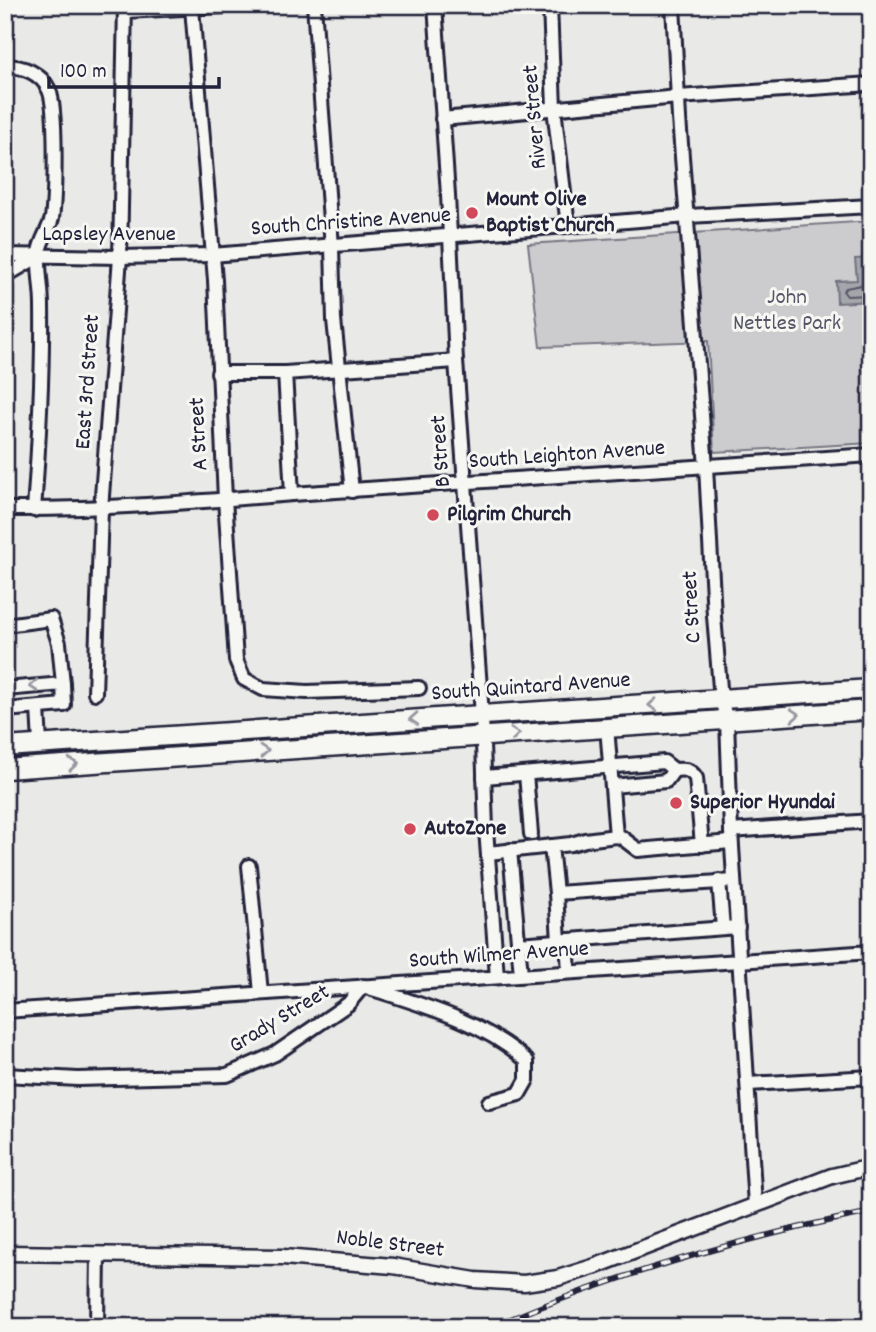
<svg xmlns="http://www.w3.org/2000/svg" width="876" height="1332" font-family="Dekko,sans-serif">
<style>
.green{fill:#ccccce;stroke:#777784;stroke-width:2}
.water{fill:#a5a5ac;stroke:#71717f;stroke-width:2}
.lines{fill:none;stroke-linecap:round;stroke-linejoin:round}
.shore{stroke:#565668;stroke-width:2}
.minor-casing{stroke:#22223b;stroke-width:18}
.major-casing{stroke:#22223b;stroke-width:19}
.highway-casing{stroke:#22223b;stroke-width:23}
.minor{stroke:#f6f6f2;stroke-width:12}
.major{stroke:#f6f6f2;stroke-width:14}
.highway{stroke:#f6f6f2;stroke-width:18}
.rail-casing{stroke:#22223b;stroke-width:6}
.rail{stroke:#f6f6f2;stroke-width:3.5;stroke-dasharray:10;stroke-linecap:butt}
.oneway{stroke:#9797a0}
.poi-dot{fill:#d1495b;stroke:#f6f6f2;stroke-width:2.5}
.labels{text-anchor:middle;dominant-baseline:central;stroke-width:6;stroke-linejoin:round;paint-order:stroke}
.street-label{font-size:23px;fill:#22223b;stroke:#f6f6f2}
.poi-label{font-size:23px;font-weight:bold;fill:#22223b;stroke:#f6f6f2;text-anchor:start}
.park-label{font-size:23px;fill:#555567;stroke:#f6f6f2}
</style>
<rect width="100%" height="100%" fill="#e9e9e7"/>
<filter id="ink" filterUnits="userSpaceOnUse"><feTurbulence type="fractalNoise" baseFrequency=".0143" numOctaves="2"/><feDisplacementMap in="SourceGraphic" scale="14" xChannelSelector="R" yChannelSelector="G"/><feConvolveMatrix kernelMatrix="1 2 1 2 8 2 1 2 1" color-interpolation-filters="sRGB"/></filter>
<g filter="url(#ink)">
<!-- green -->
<path class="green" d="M871 221V443L714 452 708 341 540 347 528 244Z"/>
<!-- water -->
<path class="water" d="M871 258V301L837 303 836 281 857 280 855 259Z"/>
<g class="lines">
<!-- shore -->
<path class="shore" d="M871 265 864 268V280L861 285 846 288 843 291 847 296 871 295"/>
<defs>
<g id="minor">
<path d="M314 5 332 247 334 320 352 491"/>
<path d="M435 5 448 195 456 361 482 715 486 829 497 977"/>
<path d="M550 5 554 108 568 226"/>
<path d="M673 5 679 118 706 467 714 616 721 700 727 720 731 831 755 1205"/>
<path d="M192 8 215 280 225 499 236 660 244 679 263 689 307 692 419 688"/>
<path d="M125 11 242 5"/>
<path d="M5 66C23 66 41 73 49 90 57 107 55 197 52 218 49 230 40 241 39 253 38 271 42 289 42 306 43 374 39 442 34 510"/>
<path d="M442 119 678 97 871 84"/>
<path d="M5 255 120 257 212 255 688 216 871 206"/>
<path d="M5 276 39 256"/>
<path d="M218 373H285L456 361"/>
<path d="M285 373 292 494"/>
<path d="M5 509C102 510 196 502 292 494L871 455"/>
<path d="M5 625 51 619 59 643 63 684"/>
<path d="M5 689 63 684 64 705 5 710"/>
<path d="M95 693 101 509 120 257 125 5"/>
<path d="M38 708 40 744"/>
<path d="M607 727 616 836 621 837 638 850 731 842"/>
<path d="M526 774 531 834"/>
<path d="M484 777 664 762 674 770C685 769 690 769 696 778L702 845"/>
<path d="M612 786 666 781 674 770"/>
<path d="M731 831 871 821"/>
<path d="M551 846 556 893 734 881"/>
<path d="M510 850 521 975"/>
<path d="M488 853 571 844 585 840 616 836"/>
<path d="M249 866 261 993"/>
<path d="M719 881 723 928"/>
<path d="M556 893 559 941"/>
<path d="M567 940 569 972"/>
<path d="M518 944 738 927"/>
<path d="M5 1011 871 952"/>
<path d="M5 1075 78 1079 227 1075 275 1054 348 1004 363 986C419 1004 483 1021 527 1061V1080L519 1094 489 1102"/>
<path d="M748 1084 871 1077"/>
<path d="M97 1327 98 1254"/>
</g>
<path id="major" d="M5 1253 283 1257 393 1266 475 1280 524 1283 558 1278 596 1266 832 1176 871 1167"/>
<g id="highway">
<path d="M5 747 871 689"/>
<path d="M5 769 871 710"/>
</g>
</defs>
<!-- minor casing -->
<use href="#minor" class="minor-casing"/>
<!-- major casing -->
<use href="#major" class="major-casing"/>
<!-- highway casing -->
<use href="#highway" class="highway-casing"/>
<!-- minor -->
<use href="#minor" class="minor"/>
<!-- major -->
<use href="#major" class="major"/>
<!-- highway -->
<use href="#highway" class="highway"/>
<defs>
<path id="rail" d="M491 1327C614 1275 740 1238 871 1212"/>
</defs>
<!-- rail casing -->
<use href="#rail" class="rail-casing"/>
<!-- rail -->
<use href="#rail" class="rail"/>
</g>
<!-- one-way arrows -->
<defs><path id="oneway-chevron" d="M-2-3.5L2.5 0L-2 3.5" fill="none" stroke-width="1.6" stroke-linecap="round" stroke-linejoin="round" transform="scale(1.75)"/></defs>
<g class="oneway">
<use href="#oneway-chevron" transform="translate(34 686) rotate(175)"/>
<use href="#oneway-chevron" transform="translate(653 705) rotate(176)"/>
<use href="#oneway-chevron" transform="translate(795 715) rotate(-4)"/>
<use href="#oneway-chevron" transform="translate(414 719) rotate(176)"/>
<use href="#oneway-chevron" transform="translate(515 734) rotate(-6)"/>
<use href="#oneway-chevron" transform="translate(264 751) rotate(-4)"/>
<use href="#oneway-chevron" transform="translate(73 764) rotate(-4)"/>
</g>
</g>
<!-- markers -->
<g class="poi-dot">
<circle cx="472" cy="213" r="7"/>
<circle cx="433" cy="515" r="7"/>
<circle cx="676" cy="803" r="7"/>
<circle cx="410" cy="829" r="7"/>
</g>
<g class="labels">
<!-- street labels -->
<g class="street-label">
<text transform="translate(536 117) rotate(-95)">River Street</text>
<text transform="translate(351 223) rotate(-4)">South Christine Avenue</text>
<text x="109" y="235">Lapsley Avenue</text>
<text transform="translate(89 382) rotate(-86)">East 3rd Street</text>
<text transform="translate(200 434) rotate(-93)">A Street</text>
<text transform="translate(442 451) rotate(-94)">B Street</text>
<text transform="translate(567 456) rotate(-4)">South Leighton Avenue</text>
<text transform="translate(693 607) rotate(-93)">C Street</text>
<text transform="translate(531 688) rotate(-4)">South Quintard Avenue</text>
<text transform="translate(499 956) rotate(-4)">South Wilmer Avenue</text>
<text transform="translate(280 1020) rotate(-31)">Grady Street</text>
<text transform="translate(390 1245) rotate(7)">Noble Street</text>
</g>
<!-- poi labels -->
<g class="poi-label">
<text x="486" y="200">Mount Olive<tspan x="486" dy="26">Baptist Church</tspan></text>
<text x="447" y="515">Pilgrim Church</text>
<text x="690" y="803">Superior Hyundai</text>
<text x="424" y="829">AutoZone</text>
</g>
<!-- park labels -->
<g class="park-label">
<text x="787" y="298">John<tspan x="787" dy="26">Nettles Park</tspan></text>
</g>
</g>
<!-- margin -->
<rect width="876" height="1332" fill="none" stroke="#f6f6f2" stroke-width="28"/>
<rect x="14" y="14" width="848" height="1304" fill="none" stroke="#22223b" stroke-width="2.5" filter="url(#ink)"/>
<!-- scale -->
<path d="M49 77v10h170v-10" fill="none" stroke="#22223b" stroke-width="3.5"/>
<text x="60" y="77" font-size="21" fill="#22223b" stroke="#f6f6f2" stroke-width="5" paint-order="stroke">100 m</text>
</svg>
